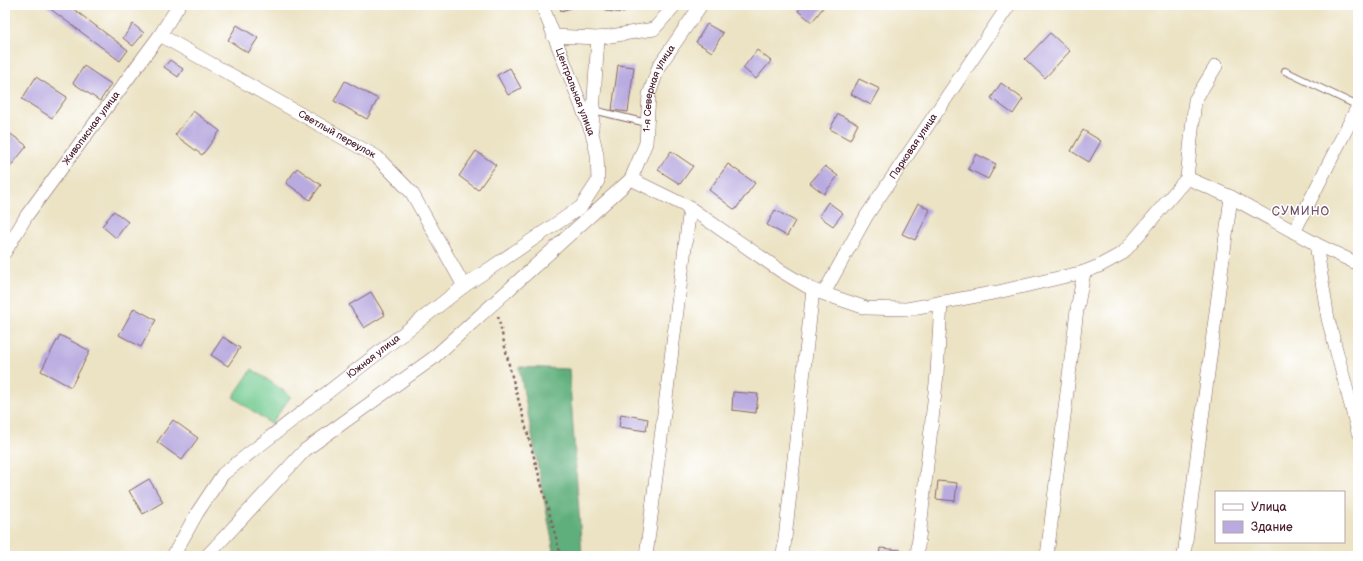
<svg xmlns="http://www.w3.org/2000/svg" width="1363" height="561" font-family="'Balsamiq Sans',sans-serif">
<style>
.green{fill:#73cb91;stroke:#5e755e}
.forest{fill:#5eaf7b;stroke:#546753}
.building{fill:#b9abe0}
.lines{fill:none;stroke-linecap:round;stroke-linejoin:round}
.service-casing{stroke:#836461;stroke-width:8}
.minor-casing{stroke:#836461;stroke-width:14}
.path{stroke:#836461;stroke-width:2.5;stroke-dasharray:3 3;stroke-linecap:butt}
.service{stroke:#fff;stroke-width:6}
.minor{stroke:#fff;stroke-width:13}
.labels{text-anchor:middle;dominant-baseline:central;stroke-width:3;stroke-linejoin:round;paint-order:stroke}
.street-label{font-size:10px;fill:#4a1f2b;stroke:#fff}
.quarter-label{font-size:12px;letter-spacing:1px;fill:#71506a;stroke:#fff}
</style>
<rect width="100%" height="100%" fill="#fff"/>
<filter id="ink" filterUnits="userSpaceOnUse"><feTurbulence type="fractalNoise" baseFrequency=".025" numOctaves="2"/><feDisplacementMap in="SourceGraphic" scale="8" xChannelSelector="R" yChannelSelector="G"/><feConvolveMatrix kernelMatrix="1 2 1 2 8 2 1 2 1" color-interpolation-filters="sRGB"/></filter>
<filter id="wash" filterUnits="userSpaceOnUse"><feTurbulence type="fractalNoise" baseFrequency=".012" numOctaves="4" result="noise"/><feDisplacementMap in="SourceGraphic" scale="16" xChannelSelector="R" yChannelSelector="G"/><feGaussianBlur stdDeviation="0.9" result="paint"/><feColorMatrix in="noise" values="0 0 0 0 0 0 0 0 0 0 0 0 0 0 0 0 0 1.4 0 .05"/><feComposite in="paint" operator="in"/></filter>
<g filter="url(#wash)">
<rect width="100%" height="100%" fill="#ece3c4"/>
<!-- green -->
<path class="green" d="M252 369 291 396 271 424 233 397Z"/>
<!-- forest -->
<path class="forest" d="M519 367 569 369 582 556H555Z"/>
<g id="blocks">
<!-- building -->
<g class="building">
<path d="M45 5H68L128 50 120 61Z"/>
<path d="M559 5H580L561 11Z"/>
<path d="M607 5H625L624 13 606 11Z"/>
<path d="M803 5H825L812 22 798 11Z"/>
<path d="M133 24 144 33 133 46 123 38Z"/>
<path d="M707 24 723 33 712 52 696 42Z"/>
<path d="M237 25 258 38 248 53 228 40Z"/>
<path d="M1050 33 1070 51 1045 78 1025 59Z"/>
<path d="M757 50 771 61 756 79 743 68Z"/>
<path d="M170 60 183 69 178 77 164 67Z"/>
<path d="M618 65 634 67 628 112 612 110Z"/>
<path d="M84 66 111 84 100 101 73 83Z"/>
<path d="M510 68 521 88 508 95 497 75Z"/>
<path d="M36 77 67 97 52 118 22 99Z"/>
<path d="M859 79 880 89 871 105 851 94Z"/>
<path d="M345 81 378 99 367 119 334 101Z"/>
<path d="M1001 83 1023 99 1013 114 991 98Z"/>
<path d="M193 111 220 131 202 155 175 135Z"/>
<path d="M838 114 858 124 850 140 830 129Z"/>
<path d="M1083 130 1101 141 1089 162 1071 151Z"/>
<path d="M8 132 27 146 9 168 5 165V135Z"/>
<path d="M476 151 496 165 478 190 459 176Z"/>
<path d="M671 151 693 166 680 184 658 170Z"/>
<path d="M976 154 996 164 988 179 968 169Z"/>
<path d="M728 164 755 183 735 210 709 190Z"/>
<path d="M825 166 838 176 824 194 810 183Z"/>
<path d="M297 168 321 185 310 200 286 183Z"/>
<path d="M828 202 843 213 833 226 819 216Z"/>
<path d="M918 203 930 210 915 240 902 234Z"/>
<path d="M775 210 795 221 787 236 767 225Z"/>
<path d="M114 211 128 222 116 238 102 226Z"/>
<path d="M371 292 385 315 364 328 349 305Z"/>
<path d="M134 308 156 320 141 347 119 335Z"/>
<path d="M60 335 90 351 71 387 41 371Z"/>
<path d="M223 337 240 348 228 366 211 355Z"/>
<path d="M733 392 758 394 756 413 732 410Z"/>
<path d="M621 414 648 419 646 431 619 427Z"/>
<path d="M173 420 198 438 182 460 157 442Z"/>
<path d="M149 479 163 502 143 514 129 491Z"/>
<path d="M938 481 957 483 955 501 936 499Z"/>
<path d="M880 548 901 550 900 556H879Z"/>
</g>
</g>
</g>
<g filter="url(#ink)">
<use href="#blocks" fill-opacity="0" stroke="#836461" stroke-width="1"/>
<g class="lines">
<defs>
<g id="service">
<path d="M1285 71 1358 106"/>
<path d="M593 110 647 123"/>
</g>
<g id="minor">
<path id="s1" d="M160 35 377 157 412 193 464 286"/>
<path d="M553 36 598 38 654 29 675 5"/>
<path d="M592 128 598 38"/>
<path d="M1187 178 1231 197 1316 244 1358 264"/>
<path id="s2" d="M631 179 646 143 649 95 659 66 701 5"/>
<path d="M1294 232 1358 106"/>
<path d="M1316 244 1328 319 1358 432"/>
<path id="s3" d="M5 252 27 215 160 35 179 5"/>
<path id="s4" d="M824 293 867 215 1009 5"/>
<path id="s5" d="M173 556 197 513 223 474 464 286 581 207 598 181 597 154 592 133 542 5"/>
<path d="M207 556 305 450 432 359 631 179 690 208 781 271 813 290 866 308 907 309 998 292 1084 272 1099 266 1123 253 1187 178 1195 100 1216 66"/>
<path d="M646 556 690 208"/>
<path d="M783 556 813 290"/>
<path d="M917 556 937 374 941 302"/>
<path d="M1047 556 1077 310 1084 272"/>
<path d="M1184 556 1231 197"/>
</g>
</defs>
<!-- service casing -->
<use href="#service" class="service-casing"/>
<!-- minor casing -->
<use href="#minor" class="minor-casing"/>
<!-- path -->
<path class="path" d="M498 316 510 369 561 556"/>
<!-- service -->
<use href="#service" class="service"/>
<!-- minor -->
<use href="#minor" class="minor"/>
</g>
</g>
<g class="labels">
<!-- street labels -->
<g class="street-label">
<text stroke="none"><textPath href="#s2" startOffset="96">1-я Северная улица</textPath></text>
<text transform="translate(575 92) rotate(69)">Центральная улица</text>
<text stroke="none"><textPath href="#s3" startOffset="151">Живописная улица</textPath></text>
<text stroke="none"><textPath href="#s1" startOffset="203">Светлый переулок</textPath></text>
<text stroke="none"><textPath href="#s4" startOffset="172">Парковая улица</textPath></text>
<text stroke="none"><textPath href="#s5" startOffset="287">Южная улица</textPath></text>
</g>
<!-- quarter labels -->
<g class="quarter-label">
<text x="1301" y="211">СУМИНО</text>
</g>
</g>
<!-- margin -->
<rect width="1363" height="561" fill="none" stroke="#fff" stroke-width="20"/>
<!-- legend -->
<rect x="1215" y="491" width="130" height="52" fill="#ffffff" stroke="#b7a5aa"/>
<rect x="1223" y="504" width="20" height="6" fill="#ffffff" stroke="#b7a5aa"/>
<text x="1251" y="511" font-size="12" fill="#4a1f2b">Улица</text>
<rect x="1223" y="521" width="20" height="12" fill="#b9abe0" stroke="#b7a5aa"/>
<text x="1251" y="531" font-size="12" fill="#4a1f2b">Здание</text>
</svg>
